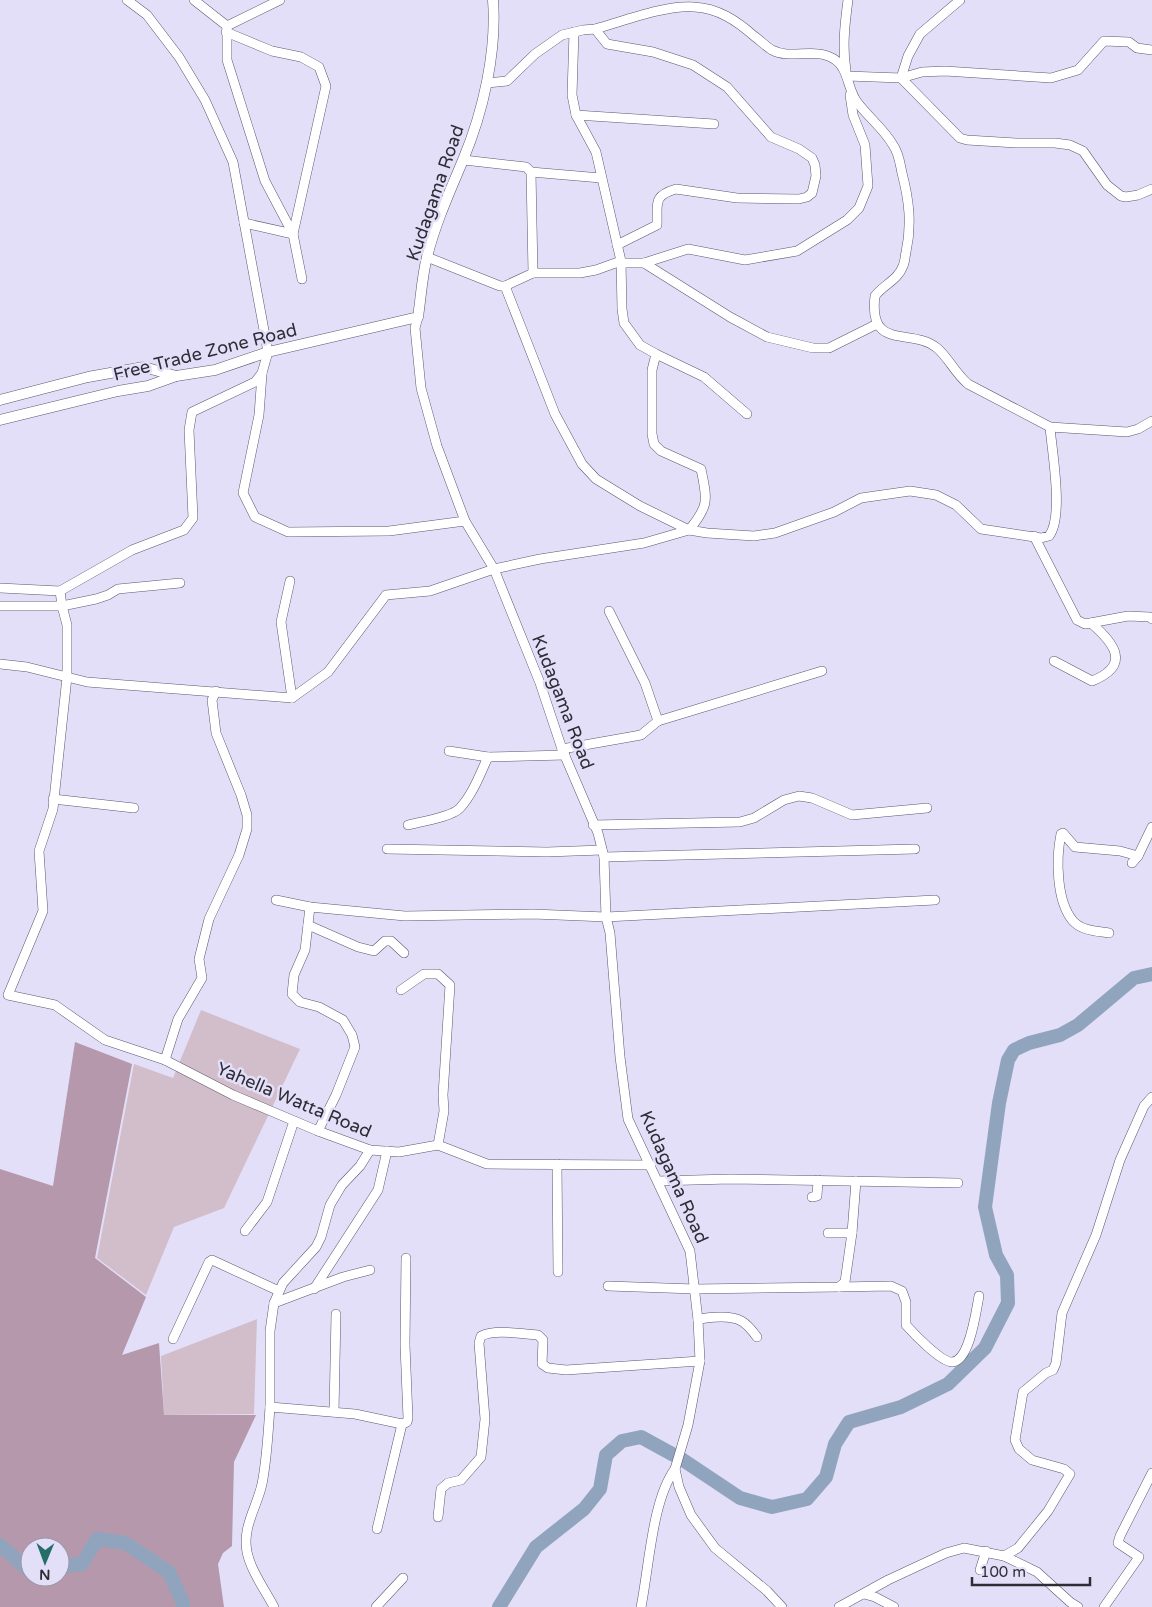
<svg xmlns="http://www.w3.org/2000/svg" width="1152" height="1607" font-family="'Varela Round',sans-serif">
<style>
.green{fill:#d2bdcb}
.forest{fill:#b598ab;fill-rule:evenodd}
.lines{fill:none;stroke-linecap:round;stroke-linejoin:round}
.river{stroke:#90a5bd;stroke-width:14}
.minor-casing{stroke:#5c576d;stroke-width:10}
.tertiary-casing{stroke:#5c576d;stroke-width:11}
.minor{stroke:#fff;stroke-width:9}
.tertiary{stroke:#fff;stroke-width:10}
.labels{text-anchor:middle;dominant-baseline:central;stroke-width:5;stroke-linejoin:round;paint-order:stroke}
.street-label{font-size:18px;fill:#2e2c35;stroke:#e4dff9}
</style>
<rect width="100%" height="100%" fill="#e4dff9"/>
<!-- green -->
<g class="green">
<path d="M201 1010 300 1049 224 1208 174 1227 146 1295 97 1258 134 1064 173 1078Z"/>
<path d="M257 1319 254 1414 164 1415 161 1356Z"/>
</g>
<!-- forest -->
<path class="forest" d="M75 1042 132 1064 95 1258 146 1297 122 1355 159 1343 164 1415H256L234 1462 232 1546 223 1553 218 1564 224 1607H0V1169L53 1186ZM30 1547H60V1577H30Z"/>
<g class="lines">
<!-- river -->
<g class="river">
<path d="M0 1545 30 1571"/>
<path d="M60 1567 82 1564 97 1539 125 1543 169 1572 183 1603V1607"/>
<path d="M499 1607 536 1547 584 1509 600 1489 606 1455 622 1441 641 1437 683 1460 740 1498 772 1507 807 1499 826 1477 835 1444 849 1422 901 1407 948 1384 985 1348 1008 1303 1007 1275 996 1255 985 1207 999 1103 1008 1060 1014 1050 1029 1043 1060 1035 1078 1025 1134 978 1152 974"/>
</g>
<defs>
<g id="minor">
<path d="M194 0 227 26 280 0"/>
<path d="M227 26V60L265 181 293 234 302 279"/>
<path d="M595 29 607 44 653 52 693 65 727 87 771 137 799 149 812 158 815 165 816 176 812 193 807 197 799 199 737 198 676 189C652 196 658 204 657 225L617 245"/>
<path d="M226 32 272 51 301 57 319 67 326 86 293 234 244 223"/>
<path d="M574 32 572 95 576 115 596 152 621 261 622 309 624 323 640 345 656 354 652 370V434L654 444 661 451 701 469C707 499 710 505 689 530L707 533 754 536 775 533 834 512 861 498 910 491 936 495 956 505 981 529 1041 538 1049 536C1064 517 1052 452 1050 427"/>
<path d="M846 70C842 47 845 23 848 0"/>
<path d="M847 76 901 78 960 138 967 140 1016 143H1055L1070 145 1083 151 1107 185 1121 196 1126 197 1138 195 1152 189"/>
<path d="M901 78 922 72 945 71 1051 78 1078 70 1104 41 1129 42 1137 48 1152 50"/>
<path d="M901 78 908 56 920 34 960 0"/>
<path d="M487 83 507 81 535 54 562 35 583 30 595 29C624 21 665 5 694 7 718 8 737 21 754 36 760 40 765 46 772 50 791 60 815 47 834 59 849 68 847 89 857 102 868 117 884 129 893 145 899 153 900 164 902 173 909 200 912 224 906 252 905 256 905 262 903 266 898 280 883 285 875 296 868 352 912 327 937 348 948 357 955 373 968 384L1050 427 1127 432 1138 429 1152 421"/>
<path d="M576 115 714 124"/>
<path d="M464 160 526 167 531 172 533 273H580L596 270 621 261"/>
<path d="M531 172 601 178"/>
<path d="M427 257 500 286H505L533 273"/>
<path d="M621 263H644L688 249 745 260 797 251 847 220 859 208 868 186 865 145 853 115 850 95"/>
<path d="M644 263 730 317 767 337 813 348H829L877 324"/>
<path d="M418 317 415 328 421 388 437 446 465 521 494 569 540 683 562 749 598 833 604 857 606 917 610 933 620 1057 628 1119 690 1251 698 1320 700 1361 688 1425 675 1469 679 1487 691 1515 715 1548 767 1591 782 1607"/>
<path d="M656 354 704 377 747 414"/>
<path d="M262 374 259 415 243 493 255 517 288 532 389 531 465 521"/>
<path d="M1034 536 1077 620 1085 624 1128 616 1150 617 1152 619"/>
<path d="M290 581 281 622 292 698"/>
<path d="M0 588 60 591 132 550 184 530 193 518 189 430 192 412 255 382 262 373 268 352 233 162 205 100 179 57 147 15 127 0"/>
<path d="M60 591 62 606 67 625V677L87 682 292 698 328 672 386 595 430 591 494 569 540 559 644 543 689 530 640 506 596 479 582 464 555 414 505 286"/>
<path d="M0 606H62L96 599 108 595 118 589 180 583"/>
<path d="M609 611 645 683 658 721"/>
<path d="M1054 661 1092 681C1132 665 1114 643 1091 623"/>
<path d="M0 664 27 667 67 677 53 809 39 851 43 911 8 995 55 1005 105 1040 165 1060 178 1019 202 978 199 959 209 919 239 855 247 829V815L241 795 216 733 212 700 216 691"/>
<path d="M562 749 641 735 658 721 822 671"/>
<path d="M449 751 488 757"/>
<path d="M53 799 134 808"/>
<path d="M408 825C420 822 452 817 460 808 473 794 480 774 488 757L565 755"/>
<path d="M593 825 740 822 754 818 784 800 799 796 812 798 852 815 927 808"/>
<path d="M387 849 547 852 602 850"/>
<path d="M604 857 915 849"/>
<path d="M1132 863 1138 856 1152 827"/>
<path d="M276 900 310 907 405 916 533 914 606 917 935 900"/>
<path d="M310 907 305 950 294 975 292 994 300 1002 319 1007 343 1020 352 1035 355 1047 336 1095 318 1131"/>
<path d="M308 925 358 947 374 951 385 941H391L404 953"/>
<path d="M1109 933C1097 931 1082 931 1073 921 1056 901 1056 858 1061 834L1063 833 1075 847 1120 851 1138 856"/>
<path d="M401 990 424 974H438L450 985 443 1095 444 1111 438 1145"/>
<path d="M165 1060 233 1095 318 1131 370 1150 399 1152 438 1145 487 1164 651 1165"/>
<path d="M370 1150 360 1166 342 1185 330 1205 321 1237 316 1247 283 1283 274 1303 270 1331V1407L355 1414 402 1424 407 1422 408 1418 405 1345 406 1258"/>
<path d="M557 1164 558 1272"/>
<path d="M658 1181 730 1179 958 1183"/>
<path d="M812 1197 817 1196 818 1180"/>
<path d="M245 1231 267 1202 294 1121"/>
<path d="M828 1233H852"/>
<path d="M608 1286 695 1289 839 1287 845 1282 852 1233 856 1181"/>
<path d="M839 1287 891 1286 902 1291 906 1302V1325C914 1334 941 1362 952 1362 970 1361 976 1311 979 1296"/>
<path d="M314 1289 378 1190 387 1151"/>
<path d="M274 1303 343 1277 370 1270"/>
<path d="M698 1320C706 1317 713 1317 721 1317 740 1317 746 1322 757 1337"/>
<path d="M173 1339 209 1262 212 1260 279 1291"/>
<path d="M270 1407C268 1433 267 1459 262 1484 257 1507 242 1527 247 1552 251 1571 265 1590 274 1607"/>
<path d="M334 1412 336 1314"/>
<path d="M438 1517 441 1489 448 1483 461 1480 481 1457 485 1419 479 1343 481 1336C497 1329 520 1334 538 1335L543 1340 542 1364 548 1368 566 1370 700 1361"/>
<path d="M377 1529 402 1424"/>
<path d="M1004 1556 1018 1548 1048 1511 1070 1474 1064 1469 1032 1460 1019 1449 1015 1440 1023 1392 1046 1373 1053 1370 1056 1363 1062 1313 1096 1235 1120 1160 1144 1106 1152 1097"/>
<path d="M980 1570 986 1551"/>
<path d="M864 1594 875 1597 894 1607"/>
<path d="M376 1607 403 1578"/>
<path d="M641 1607C649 1568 652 1500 675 1469"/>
<path d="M839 1607 888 1580 946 1553 964 1548 1004 1556 1037 1572 1070 1602 1078 1607"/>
<path d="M1104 1607 1139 1557 1118 1543 1120 1536 1152 1473"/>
</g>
<g id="tertiary">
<path d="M0 400 88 377 144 367 176 376"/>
<path d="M0 420 118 391 148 386 176 376 215 370 268 352 418 317C421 297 422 276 427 257 435 224 450 191 463 160 483 112 497 52 493 0"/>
</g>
</defs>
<!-- minor casing -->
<use href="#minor" class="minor-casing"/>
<!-- tertiary casing -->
<use href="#tertiary" class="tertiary-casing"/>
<!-- minor -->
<use href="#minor" class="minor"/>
<!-- tertiary -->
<use href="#tertiary" class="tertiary"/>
</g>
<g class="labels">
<!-- street labels -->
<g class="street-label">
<text transform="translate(435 193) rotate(-71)">Kudagama Road</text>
<text transform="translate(205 352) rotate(-14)">Free Trade Zone Road</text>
<text transform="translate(563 702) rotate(69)">Kudagama Road</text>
<text transform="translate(294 1100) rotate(23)">Yahella Watta Road</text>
<text transform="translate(674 1177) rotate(66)">Kudagama Road</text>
</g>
</g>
<!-- north arrow -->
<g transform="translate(45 1562) rotate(181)"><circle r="24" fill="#e4dff9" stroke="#9b97ab"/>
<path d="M0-4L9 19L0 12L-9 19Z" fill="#256f68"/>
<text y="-8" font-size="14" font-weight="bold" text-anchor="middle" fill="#2e2c35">N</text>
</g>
<!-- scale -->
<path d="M972 1577v8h118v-8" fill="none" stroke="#2e2c35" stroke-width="2.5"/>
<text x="980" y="1577" font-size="15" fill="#2e2c35" stroke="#e4dff9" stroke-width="4" paint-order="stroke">100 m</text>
</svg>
